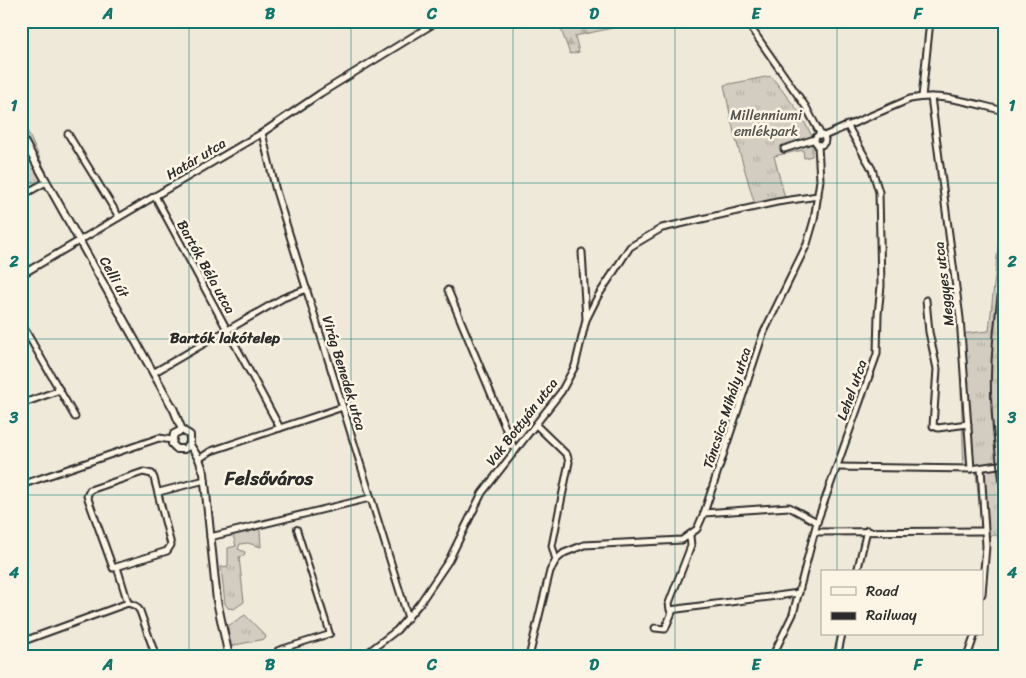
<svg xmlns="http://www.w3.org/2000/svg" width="1026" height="678" font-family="Sriracha,sans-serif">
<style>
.grass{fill:url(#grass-tufts);stroke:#7e7c76}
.forest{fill:url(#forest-firs);stroke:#7e7c76}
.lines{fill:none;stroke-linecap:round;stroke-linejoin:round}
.pedestrian-casing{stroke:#2b2b2b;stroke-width:8}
.minor-casing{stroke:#2b2b2b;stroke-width:9}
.tertiary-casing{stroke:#2b2b2b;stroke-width:10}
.pedestrian{stroke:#fcf5e5;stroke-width:4}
.minor{stroke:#fcf5e5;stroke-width:5}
.tertiary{stroke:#fcf5e5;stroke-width:6}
.rail{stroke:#2b2b2b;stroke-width:2}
.grid{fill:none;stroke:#0f766e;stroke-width:1;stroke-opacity:0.55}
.labels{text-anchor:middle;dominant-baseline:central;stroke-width:5;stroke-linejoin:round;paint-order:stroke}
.park-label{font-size:14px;fill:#555450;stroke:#fcf5e5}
.street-label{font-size:14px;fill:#2b2b2b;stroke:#fcf5e5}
.neighbourhood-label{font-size:15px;font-weight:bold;fill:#2b2b2b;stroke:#fcf5e5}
.district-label{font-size:19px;font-weight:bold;fill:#2b2b2b;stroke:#fcf5e5}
.neatline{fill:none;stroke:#0f766e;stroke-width:2}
.grid-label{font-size:16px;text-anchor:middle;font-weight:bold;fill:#0f766e}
</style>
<defs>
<pattern id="grass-tufts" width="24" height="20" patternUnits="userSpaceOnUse" patternTransform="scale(1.25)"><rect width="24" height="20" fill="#d2cdc0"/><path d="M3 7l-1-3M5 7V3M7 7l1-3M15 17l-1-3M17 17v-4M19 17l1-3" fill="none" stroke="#b4b0a5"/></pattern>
<pattern id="forest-firs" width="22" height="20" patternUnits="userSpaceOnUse" patternTransform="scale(1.25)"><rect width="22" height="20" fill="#d2cdc0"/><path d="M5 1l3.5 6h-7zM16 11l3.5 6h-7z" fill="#b4b0a5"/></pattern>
</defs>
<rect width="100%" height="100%" fill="#efe9da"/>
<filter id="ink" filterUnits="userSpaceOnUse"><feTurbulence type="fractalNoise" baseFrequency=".02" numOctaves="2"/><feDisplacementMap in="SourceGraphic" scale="10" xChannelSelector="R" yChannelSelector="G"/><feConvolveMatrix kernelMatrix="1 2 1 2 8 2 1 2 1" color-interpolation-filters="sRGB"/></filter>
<g filter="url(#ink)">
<!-- grass -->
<g class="grass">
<path d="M771 76 799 112 812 136V156L804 158 803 150 774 156 785 198 755 205 734 133 724 85Z"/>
<path d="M21 118 51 182 32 193 21 171Z"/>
<path d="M1005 183V567L997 535 982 536 976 472H964L959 334 989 331Z"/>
<path d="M257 529 260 530 261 547 248 543 240 544 238 549 245 552 244 556 239 557 244 602 234 609 228 608 225 604 221 567 228 566V548L236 546 233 535Z"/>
<path d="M245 615 266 636 265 639 230 646 228 626Z"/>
</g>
<!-- forest -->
<path class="forest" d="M558 21H645L575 36 579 52 570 54Z"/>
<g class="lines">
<defs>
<path id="pedestrian" d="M278 650 330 634 297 529"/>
<g id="minor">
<path d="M746 21 806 107 821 135"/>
<path d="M922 97 930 21"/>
<path d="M931 97 960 318 971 469"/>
<path d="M262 133 276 191 408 618"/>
<path d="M68 134 119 217"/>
<circle cx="820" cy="140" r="5"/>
<path d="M824 136 910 99C941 92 974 104 1005 111"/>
<path d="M784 149 815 139"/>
<path d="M21 196 46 182"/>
<path d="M155 196 280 428"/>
<path d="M582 252 586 319"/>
<path d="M21 275 262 133 321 93 438 21"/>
<path d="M448 290 515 451"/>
<path d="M926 300 929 332 937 369 933 426 938 428 968 424"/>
<path d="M21 323 75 417"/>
<path d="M153 373 283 298 307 289"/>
<path d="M21 404 60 390"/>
<path d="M536 425 567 455 569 462 552 546 556 560"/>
<path d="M199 459 211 451 343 407"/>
<path d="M837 467 971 469 1005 464"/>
<path d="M981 468 986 546 982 594"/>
<path d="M143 472 152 474 154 478 171 545 167 551 113 568 87 496 90 490Z"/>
<path d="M21 485 159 438 172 440"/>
<path d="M159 492 205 480"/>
<path d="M704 513 789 507 817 522"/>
<path d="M815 532 985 531"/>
<path d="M690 536 691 546 669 603 670 610 799 593"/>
<path d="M210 537 370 498"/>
<path d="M117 567 128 603"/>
<path d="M857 572 867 530"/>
<path d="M655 628 665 629 673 610"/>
<path d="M21 642 128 603 136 606 140 611 156 657"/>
<path d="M362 657 397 630 420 603 449 560 482 493 561 392 575 366 586 320 598 296 630 247 662 228 777 202 818 196"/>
<path d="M529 657 550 571 556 560 564 553 584 545 682 540 697 529 704 513 763 334 807 244 814 220 820 180 818 145"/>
<path d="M772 657 793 614 817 522 877 354 878 314 881 286 879 192 872 169 847 125"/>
<path d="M837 657 842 634"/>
<path d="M967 657 975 634"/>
</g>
<g id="tertiary">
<path d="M21 136 174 410 182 430"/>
<path d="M190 445 184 449H177L172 444 174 434 182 430 190 435V445L199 459 204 473 217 601 229 657"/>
</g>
</defs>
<!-- pedestrian casing -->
<use href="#pedestrian" class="pedestrian-casing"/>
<!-- minor casing -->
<use href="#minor" class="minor-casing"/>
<!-- tertiary casing -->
<use href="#tertiary" class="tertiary-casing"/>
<!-- pedestrian -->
<use href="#pedestrian" class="pedestrian"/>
<!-- minor -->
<use href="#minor" class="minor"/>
<!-- tertiary -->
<use href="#tertiary" class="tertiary"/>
<!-- rail -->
<path class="rail" d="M1005 234C1000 280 992 328 991 375 990 422 997 469 1005 516"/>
</g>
</g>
<!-- grid -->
<path class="grid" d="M189 21V657M351 21V657M513 21V657M675 21V657M837 21V572M21 183H1005M21 339H1005M21 495H1005M837 634V657"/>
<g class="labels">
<!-- park labels -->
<g class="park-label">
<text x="766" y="115">Millenniumi<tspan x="766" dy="16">emlékpark</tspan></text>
</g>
<!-- street labels -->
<g class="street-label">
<text transform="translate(196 159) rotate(-31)">Határ utca</text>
<text transform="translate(206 267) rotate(61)">Bartók Béla utca</text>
<text transform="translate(114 277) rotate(61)">Celli út</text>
<text transform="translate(944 284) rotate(-97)">Meggyes utca</text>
<text transform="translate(344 373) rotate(73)">Virág Benedek utca</text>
<text transform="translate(852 390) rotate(-70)">Lehel utca</text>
<text transform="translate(727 408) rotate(-72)">Táncsics Mihály utca</text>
<text transform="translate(522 422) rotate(-52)">Vak Bottyán utca</text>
</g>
<!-- neighbourhood labels -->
<g class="neighbourhood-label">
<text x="225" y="338">Bartók lakótelep</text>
</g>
<!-- district labels -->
<g class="district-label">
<text x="269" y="478">Felsőváros</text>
</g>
</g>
<!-- margin -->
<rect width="1026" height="678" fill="none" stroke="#fcf5e5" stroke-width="55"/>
<!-- legend -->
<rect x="821" y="570" width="162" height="65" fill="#fcf5e5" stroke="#a8a49b"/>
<rect x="831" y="587" width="25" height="8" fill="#fcf5e5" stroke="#a8a49b"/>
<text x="866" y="596" font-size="15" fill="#2b2b2b">Road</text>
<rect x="831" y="612" width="25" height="8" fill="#2b2b2b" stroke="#a8a49b"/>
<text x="866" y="620" font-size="15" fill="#2b2b2b">Railway</text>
<rect x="28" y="28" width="970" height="622" class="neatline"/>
<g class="grid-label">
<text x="108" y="19">A</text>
<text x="270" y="19">B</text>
<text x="432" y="19">C</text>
<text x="594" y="19">D</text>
<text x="756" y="19">E</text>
<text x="918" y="19">F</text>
<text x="14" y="111">1</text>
<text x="1012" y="111">1</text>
<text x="14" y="267">2</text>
<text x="1012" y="267">2</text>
<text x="14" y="423">3</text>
<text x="1012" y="423">3</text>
<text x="14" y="578">4</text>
<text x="1012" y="578">4</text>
<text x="108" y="670">A</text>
<text x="270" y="670">B</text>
<text x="432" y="670">C</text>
<text x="594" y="670">D</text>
<text x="756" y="670">E</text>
<text x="918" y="670">F</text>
</g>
</svg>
